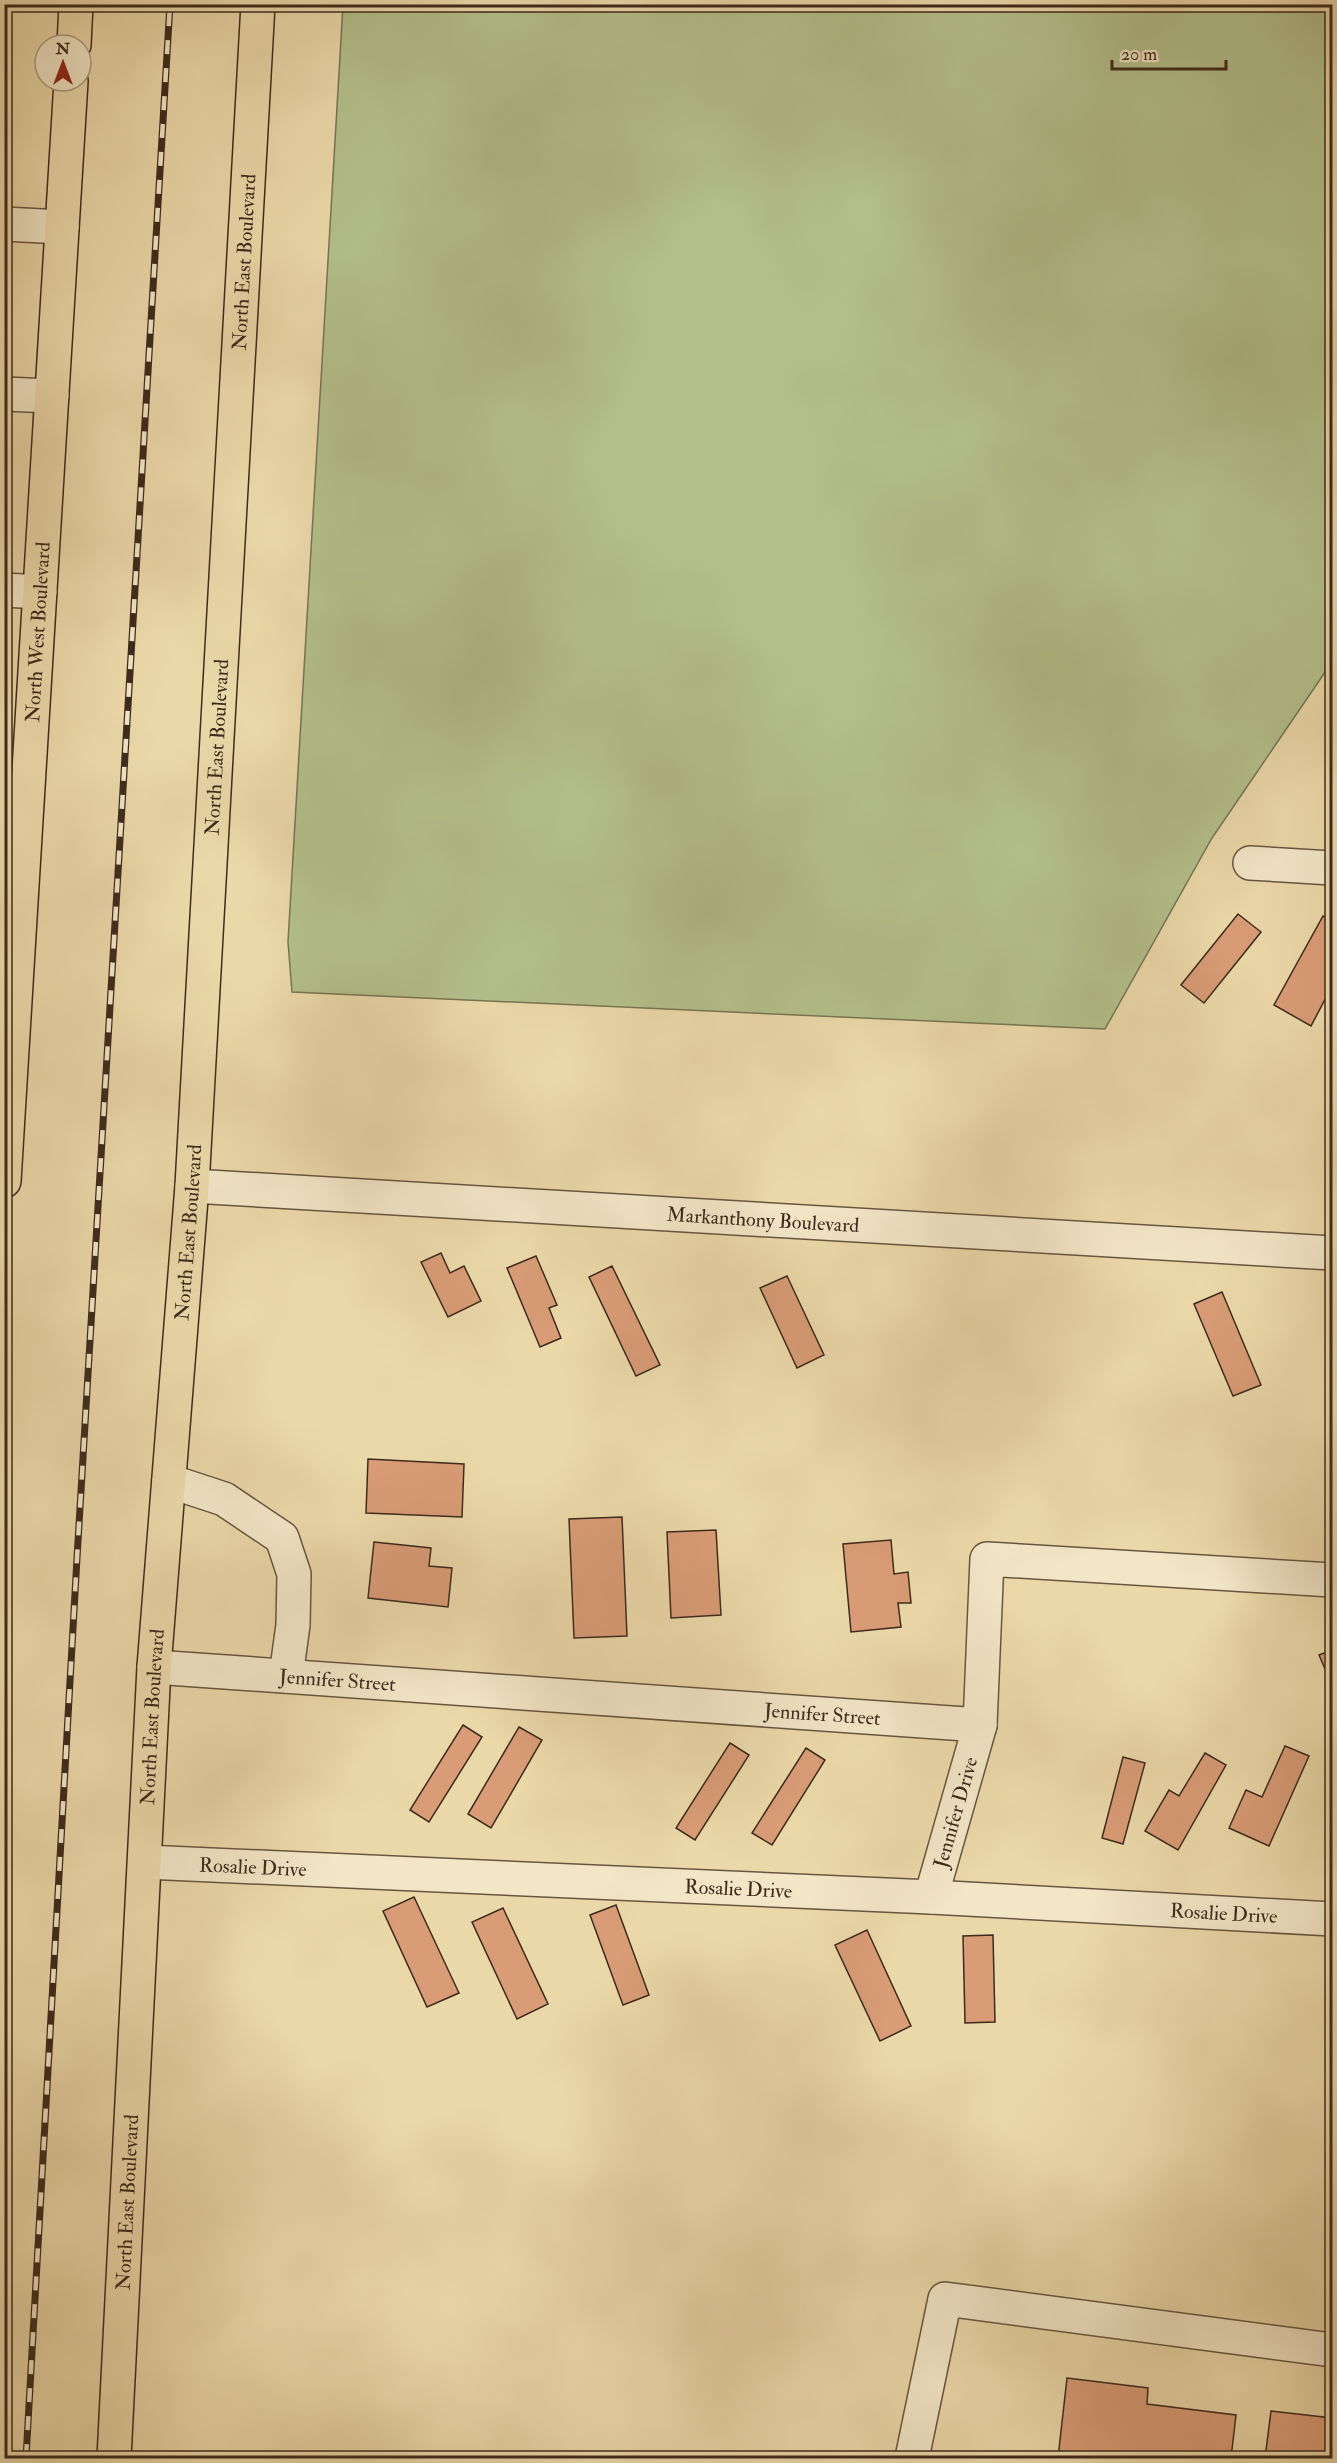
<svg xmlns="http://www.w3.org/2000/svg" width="1337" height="2463" font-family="'IM FELL Double Pica',serif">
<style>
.green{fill:#b3bf8b;stroke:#787554;stroke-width:1.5}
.building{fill:#d99c77;stroke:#3d2b1d;stroke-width:1.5}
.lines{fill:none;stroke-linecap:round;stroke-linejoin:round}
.minor-casing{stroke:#685640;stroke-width:36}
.major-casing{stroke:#3d2b1d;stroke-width:36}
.minor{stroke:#f2e6c7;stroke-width:33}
.major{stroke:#ebd8a9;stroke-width:33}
.rail-casing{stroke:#3d2b1d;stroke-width:7}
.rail{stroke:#f2e6c7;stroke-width:4.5;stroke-dasharray:14;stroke-linecap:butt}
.labels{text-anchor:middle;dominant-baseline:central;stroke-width:4.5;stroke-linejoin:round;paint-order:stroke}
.street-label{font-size:20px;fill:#3d2b1d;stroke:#f2e6c7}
</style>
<rect width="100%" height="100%" fill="#ebd8a9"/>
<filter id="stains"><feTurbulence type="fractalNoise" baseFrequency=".00333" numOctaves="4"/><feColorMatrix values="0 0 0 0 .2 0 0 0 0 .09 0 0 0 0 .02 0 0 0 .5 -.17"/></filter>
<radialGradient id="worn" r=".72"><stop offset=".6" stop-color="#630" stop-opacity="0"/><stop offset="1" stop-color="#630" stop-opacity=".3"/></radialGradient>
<!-- green -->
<path class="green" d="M343 5H1332V662L1212 838 1105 1029 292 992 288 942Z"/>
<!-- building -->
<g class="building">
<path d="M1238 914 1261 932 1204 1003 1181 985Z"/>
<path d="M1323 916 1332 921V986L1311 1026 1274 1005Z"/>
<path d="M441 1253 450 1273 464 1266 481 1301 448 1317 421 1262Z"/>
<path d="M536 1256 557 1305 549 1308 561 1338 540 1347 507 1268Z"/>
<path d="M612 1266 660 1365 636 1376 589 1277Z"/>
<path d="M787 1276 824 1355 797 1368 760 1288Z"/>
<path d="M1222 1292 1261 1385 1233 1396 1194 1304Z"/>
<path d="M368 1459 464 1464 462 1517 366 1513Z"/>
<path d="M622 1517 627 1636 574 1638 569 1519Z"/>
<path d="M716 1530 721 1615 671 1618 667 1532Z"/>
<path d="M891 1540 894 1574 908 1572 911 1603H898L901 1627 851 1632 843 1544Z"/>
<path d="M374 1542 431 1548 429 1566 452 1568 448 1607 368 1598Z"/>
<path d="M1332 1650V1685L1319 1655Z"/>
<path d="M463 1725 482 1737 429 1822 410 1810Z"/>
<path d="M519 1727 542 1740 491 1828 468 1814Z"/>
<path d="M730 1743 749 1755 695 1840 676 1828Z"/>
<path d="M1285 1746 1309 1756 1269 1846 1229 1828 1246 1790 1262 1797Z"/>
<path d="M806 1748 825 1760 772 1845 752 1833Z"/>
<path d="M1205 1753 1226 1765 1178 1850 1145 1831 1169 1790 1179 1796Z"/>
<path d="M1123 1757 1145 1763 1123 1844 1102 1838Z"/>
<path d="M414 1897 459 1993 427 2007 383 1911Z"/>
<path d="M616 1905 649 1995 623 2005 590 1915Z"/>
<path d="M503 1908 548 2004 517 2019 472 1922Z"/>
<path d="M867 1930 911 2026 880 2041 835 1945Z"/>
<path d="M993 1935 995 2022 965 2023 963 1936Z"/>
<path d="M1067 2378 1148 2388 1147 2404 1236 2415 1231 2458H1058Z"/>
<path d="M1271 2411 1332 2418V2458H1265Z"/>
</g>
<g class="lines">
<defs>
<g id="minor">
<path d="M4 224 62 227"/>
<path d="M4 394 52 396"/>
<path d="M4 590 40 592"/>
<path d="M1250 863 1332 868"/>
<path id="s1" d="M192 1186 1332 1253"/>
<path d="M169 1481 224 1499 282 1538 294 1574 293 1625 286 1676"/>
<path id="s2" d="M154 1667 980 1725 987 1559 1332 1580"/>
<path id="s3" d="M145 1862 931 1897 1332 1919"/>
<path id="s4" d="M931 1897 980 1725"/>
<path d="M912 2458 945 2299 1332 2350"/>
</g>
<g id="major">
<path d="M74 45 76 4"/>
<path id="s5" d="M4 1181 71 81"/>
<path id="s6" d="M114 2458 154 1667 192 1186 258 4"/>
</g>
</defs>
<!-- minor casing -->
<use href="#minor" class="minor-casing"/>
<!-- major casing -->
<use href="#major" class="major-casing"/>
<!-- minor -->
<use href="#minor" class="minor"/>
<!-- major -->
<use href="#major" class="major"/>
<defs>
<path id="rail" d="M26 2458 77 1558 170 4"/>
</defs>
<!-- rail casing -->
<use href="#rail" class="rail-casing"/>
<!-- rail -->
<use href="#rail" class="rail"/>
</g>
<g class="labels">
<!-- street labels -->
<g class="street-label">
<text stroke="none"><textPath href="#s6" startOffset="2200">North East Boulevard</textPath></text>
<text stroke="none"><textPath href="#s5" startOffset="550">North West Boulevard</textPath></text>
<text stroke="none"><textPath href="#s6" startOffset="1714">North East Boulevard</textPath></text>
<text stroke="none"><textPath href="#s1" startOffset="572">Markanthony Boulevard</textPath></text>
<text stroke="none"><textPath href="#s6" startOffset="1228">North East Boulevard</textPath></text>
<text stroke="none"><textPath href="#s2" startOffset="184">Jennifer Street</textPath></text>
<text stroke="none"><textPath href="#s2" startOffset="670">Jennifer Street</textPath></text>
<text stroke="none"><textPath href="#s6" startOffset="742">North East Boulevard</textPath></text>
<text stroke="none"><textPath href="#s4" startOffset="88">Jennifer Drive</textPath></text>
<text stroke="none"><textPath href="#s3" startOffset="108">Rosalie Drive</textPath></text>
<text stroke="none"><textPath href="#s3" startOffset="594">Rosalie Drive</textPath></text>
<text stroke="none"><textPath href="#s3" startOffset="1080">Rosalie Drive</textPath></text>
<text stroke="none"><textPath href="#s6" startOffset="256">North East Boulevard</textPath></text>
</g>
</g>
<!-- margin -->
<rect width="1337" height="2463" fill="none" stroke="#ebd8a9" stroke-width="24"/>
<rect x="6" y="6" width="1325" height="2451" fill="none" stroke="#3d2b1d" stroke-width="3"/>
<rect x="12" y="12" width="1313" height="2439" fill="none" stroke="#3d2b1d" stroke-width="1.5"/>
<!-- north arrow -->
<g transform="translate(63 63)"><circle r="28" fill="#f2e6c7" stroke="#aa9b83" stroke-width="1.5"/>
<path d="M0-4.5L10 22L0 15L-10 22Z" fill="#8f2418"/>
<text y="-9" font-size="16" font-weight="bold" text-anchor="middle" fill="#3d2b1d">N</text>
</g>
<!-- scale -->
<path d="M1112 60v9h114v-9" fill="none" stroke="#3d2b1d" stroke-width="3"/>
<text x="1121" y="60" font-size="18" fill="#3d2b1d" stroke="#f2e6c7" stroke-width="4.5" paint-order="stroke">20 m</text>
<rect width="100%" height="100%" filter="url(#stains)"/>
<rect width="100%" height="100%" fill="url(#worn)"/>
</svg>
